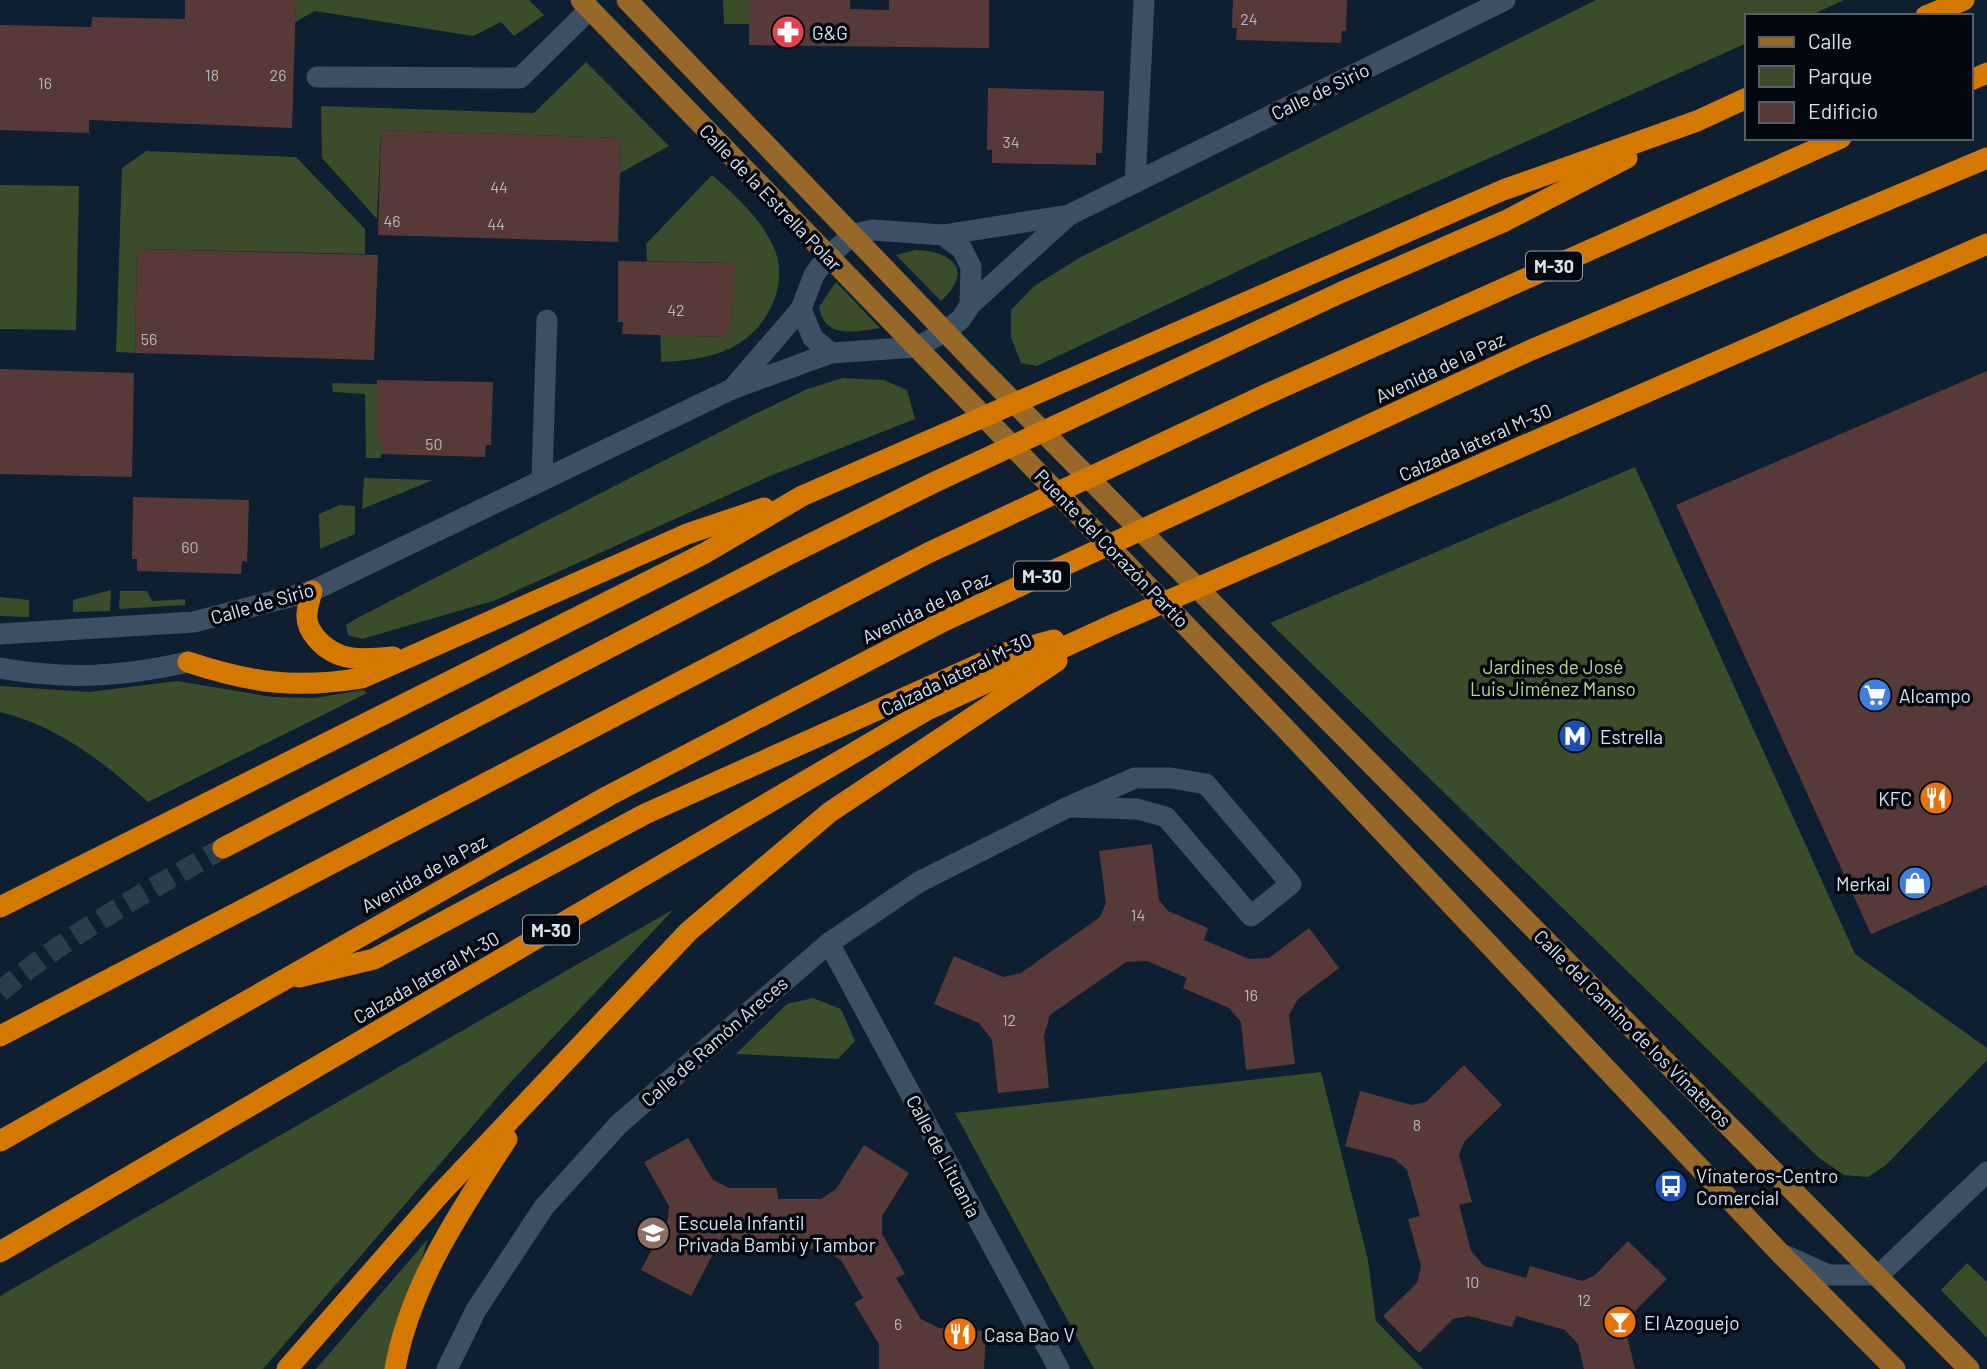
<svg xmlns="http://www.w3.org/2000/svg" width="1987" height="1369" font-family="Barlow,sans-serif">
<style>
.green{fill:#3a4c29}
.building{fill:#573a38}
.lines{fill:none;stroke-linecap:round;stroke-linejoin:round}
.highway-tunnel{stroke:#2b3c4c;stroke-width:21;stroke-dasharray:21 10;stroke-linecap:butt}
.minor{stroke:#3c4f63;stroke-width:21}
.major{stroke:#976828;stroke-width:21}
.highway{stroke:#d47800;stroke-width:21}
.labels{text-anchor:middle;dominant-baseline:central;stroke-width:7;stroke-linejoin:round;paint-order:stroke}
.number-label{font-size:16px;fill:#b6b8c0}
.shield{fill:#030810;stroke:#97a1ab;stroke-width:2}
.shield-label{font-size:18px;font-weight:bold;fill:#d6e2ee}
.poi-label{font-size:19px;fill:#d6e2ee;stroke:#030810;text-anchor:start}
.street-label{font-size:19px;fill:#d6e2ee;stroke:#030810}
.park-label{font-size:19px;fill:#b1d98c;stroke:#030810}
</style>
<rect width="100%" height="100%" fill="#0d1f30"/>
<!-- green -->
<g class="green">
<path d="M296 0H529L544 15 514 36 501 22 473 36 315 11 295 22Z"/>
<path d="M723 0H749V24H724Z"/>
<path d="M1596 0H1844L1809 16H1747V43L1270 256 1037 366 1021 363 1011 337V310L1034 286 1081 257Z"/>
<path d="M586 62 669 146 620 173 621 138 381 130 377 219 322 158 321 106 534 113Z"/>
<path d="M146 151 296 157 365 229V254L137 249 135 353 116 352 122 168Z"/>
<path d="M712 175C736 196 765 222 776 253 789 291 762 337 724 351 703 359 683 361 661 362L660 323 690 336 727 337V325H732L734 263 647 261 646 244Z"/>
<path d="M0 185 79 186 76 330 0 329Z"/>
<path d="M915 250C952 251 975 270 941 301L896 255Z"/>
<path d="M836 282 880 328C855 332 824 339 819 307Z"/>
<path d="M843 378 884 380 907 390 915 419 770 476 496 600 362 639 348 635 346 625 359 617 753 415 807 389Z"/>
<path d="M332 383 377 384V441L381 442V458H366L365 394 333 392Z"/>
<path d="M1635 467 1855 954 1987 1048V1060L1886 1165 1868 1177 1844 1175 1818 1157 1270 623Z"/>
<path d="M364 478 433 480 362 509Z"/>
<path d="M340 505 355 506V534L320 549 319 514Z"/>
<path d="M111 590 110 611 73 612V600Z"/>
<path d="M120 591H147L152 601 185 599V605L119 609Z"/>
<path d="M0 597 29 600V617L0 616Z"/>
<path d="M177 681 272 697 315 698 363 690 367 693 148 802C105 763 58 726 0 712V686L89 692Z"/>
<path d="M674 909 508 1085 263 1369H0V1296Z"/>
<path d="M813 998 841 1009 855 1041 838 1059 736 1054 787 1004Z"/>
<path d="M1321 1072 1368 1260 1376 1321 1423 1369H1094L955 1113Z"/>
<path d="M428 1239 386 1369H316Z"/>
<path d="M1967 1263 1987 1282V1338L1941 1290Z"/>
</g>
<!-- building -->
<g class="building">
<path d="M185 0H296L292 128 89 120V133L0 130V25L91 27 92 17 185 19Z"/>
<path d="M749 0H850V9L889 10V0H989V48L749 45Z"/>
<path d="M1233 0H1347L1346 31H1342L1341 43 1236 40 1237 28H1232Z"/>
<path d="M988 88 1104 91 1102 153H1096V165L992 163V150H987Z"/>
<path d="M381 130 621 138 618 242 378 235Z"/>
<path d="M137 249 378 255 374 360 135 353Z"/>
<path d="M618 261 735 263 732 325H727V337L622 334 623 322H618Z"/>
<path d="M0 369 134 373 132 477 0 474Z"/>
<path d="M1987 371V885L1871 934 1676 505Z"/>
<path d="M377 380 493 382 491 445H486L485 457 381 454V442H377Z"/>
<path d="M133 497 249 500 247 562 242 561 241 574 137 571V559H132Z"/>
<path d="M1152 844 1159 900 1168 911 1208 928 1204 940 1249 959 1269 958 1309 928 1339 968 1298 999 1289 1015 1295 1064 1246 1070 1241 1022 1229 1008 1183 988 1187 978 1147 961 1126 962 1050 1015 1044 1036 1049 1088 998 1093 992 1040 979 1023 934 1004 954 956 1003 977 1021 973 1100 917 1106 903 1099 851Z"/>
<path d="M1464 1065 1502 1105 1464 1142 1459 1155 1472 1202 1459 1205 1471 1251 1484 1266 1526 1278 1530 1266 1582 1281 1594 1276 1628 1241 1667 1279 1628 1318 1626 1332 1635 1369H1584L1578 1344 1565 1330 1516 1316 1512 1327 1469 1316 1453 1319 1419 1353 1383 1316 1417 1283 1421 1266 1408 1219 1420 1216 1407 1170 1395 1159 1345 1146 1360 1091 1412 1105 1426 1102Z"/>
<path d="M688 1138 713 1180 729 1188H777L778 1199H821L836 1189 864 1145 909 1173 882 1216V1234L905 1274 896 1278 921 1319 939 1328 986 1331 984 1369H879V1344L854 1303 863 1298 841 1260 822 1249 778 1250V1240H730L715 1250 691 1296 641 1270 668 1219 669 1206 644 1162Z"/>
</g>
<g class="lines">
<!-- highway-tunnel -->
<path class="highway-tunnel" d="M0 992C68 934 146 892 223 848"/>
<!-- minor -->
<g class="minor">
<path d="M317 77 520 78 590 9"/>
<path d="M1135 183 1144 0"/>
<path d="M943 235 1069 215 1505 0"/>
<path d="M970 305 1069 215"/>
<path d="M801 309 813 338 831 353"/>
<path d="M542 478 547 320"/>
<path d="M0 634 194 622 312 591 732 389 831 353 917 347 946 331 961 319 970 305 971 267 962 249 943 235 873 230 854 234 828 256 814 275 801 309 732 389"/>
<path d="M0 668C68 680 120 677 188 662"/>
<path d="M829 943 1059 1369"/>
<path d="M1782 1254 1829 1275H1879L1987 1172"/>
<path d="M447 1369 476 1310 544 1207 619 1124 829 943 919 882 1068 807 1135 778H1171L1206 784 1291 884 1251 916 1166 817 1137 809 1068 807"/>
</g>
<!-- major -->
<g class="major">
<path d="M581 0 1282 725 1780 1253 1895 1369"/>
<path d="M627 0 979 367 1969 1369"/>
</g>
<!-- highway -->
<g class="highway">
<path d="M1926 16 1964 0"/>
<path d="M1971 80 1987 73"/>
<path d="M312 591C310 599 306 610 307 618 307 625 312 633 316 638 337 663 364 660 393 657"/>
<path d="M188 662C251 683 296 689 362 678L687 534 764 508"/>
<path d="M223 848 784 557 935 482 1342 292 1505 221 1627 158"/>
<path d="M0 907 705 553 802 496 1503 190 1697 121 1747 98"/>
<path d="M299 977 374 959 645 814 1002 654 1054 640"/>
<path d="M0 1036 928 553 1267 394 1841 138"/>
<path d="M0 1141 608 796 944 621 1531 350 1987 158"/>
<path d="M0 1252 927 710 1112 625 1987 244"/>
<path d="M287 1369 439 1195 689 931 830 812 1057 661"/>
<path d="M395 1369C410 1284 461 1210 507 1139"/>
</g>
</g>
<!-- icons -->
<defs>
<symbol id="pharmacy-disc" viewBox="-11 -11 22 22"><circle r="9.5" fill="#e0444e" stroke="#030810"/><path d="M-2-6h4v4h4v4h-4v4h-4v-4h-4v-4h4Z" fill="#fff"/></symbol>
<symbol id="supermarket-disc" viewBox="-11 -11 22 22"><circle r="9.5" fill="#3f7fe0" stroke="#030810"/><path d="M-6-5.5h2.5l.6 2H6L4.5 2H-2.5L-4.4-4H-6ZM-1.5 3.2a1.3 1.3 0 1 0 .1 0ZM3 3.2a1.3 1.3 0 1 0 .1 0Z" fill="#fff"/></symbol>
<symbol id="metro-disc" viewBox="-11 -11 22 22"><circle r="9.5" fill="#1a4fb4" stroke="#030810"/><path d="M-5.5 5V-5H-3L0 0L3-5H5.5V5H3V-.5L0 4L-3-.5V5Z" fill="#fff"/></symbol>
<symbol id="restaurant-disc" viewBox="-11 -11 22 22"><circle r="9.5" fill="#e8710a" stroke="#030810"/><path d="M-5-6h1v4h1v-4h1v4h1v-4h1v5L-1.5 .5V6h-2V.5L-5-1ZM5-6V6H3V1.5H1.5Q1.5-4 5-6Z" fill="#fff"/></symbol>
<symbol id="shop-disc" viewBox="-11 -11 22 22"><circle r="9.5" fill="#3f7fe0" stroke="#030810"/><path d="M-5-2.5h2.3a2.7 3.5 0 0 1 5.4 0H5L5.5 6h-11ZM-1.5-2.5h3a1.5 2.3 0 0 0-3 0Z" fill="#fff"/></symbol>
<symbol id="bus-disc" viewBox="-11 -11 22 22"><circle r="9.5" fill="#1a4fb4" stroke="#030810"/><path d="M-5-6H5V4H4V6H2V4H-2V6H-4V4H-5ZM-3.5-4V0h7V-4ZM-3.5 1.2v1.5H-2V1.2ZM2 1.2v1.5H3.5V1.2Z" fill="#fff"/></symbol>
<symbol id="school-disc" viewBox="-11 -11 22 22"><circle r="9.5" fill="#8d6e63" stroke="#030810"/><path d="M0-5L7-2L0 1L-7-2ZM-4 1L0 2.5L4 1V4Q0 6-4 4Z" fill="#fff"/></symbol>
<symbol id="bar-disc" viewBox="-11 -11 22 22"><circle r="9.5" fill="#e8710a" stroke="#030810"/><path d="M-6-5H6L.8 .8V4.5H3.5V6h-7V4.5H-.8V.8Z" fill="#fff"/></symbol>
</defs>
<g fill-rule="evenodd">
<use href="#pharmacy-disc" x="769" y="13" width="38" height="38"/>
<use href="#supermarket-disc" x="1856" y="676" width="38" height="38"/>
<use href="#metro-disc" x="1556" y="717" width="38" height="38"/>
<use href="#restaurant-disc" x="1917" y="779" width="38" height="38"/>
<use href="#shop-disc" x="1896" y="864" width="38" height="38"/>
<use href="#bus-disc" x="1652" y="1167" width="38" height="38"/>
<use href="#school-disc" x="634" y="1214" width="38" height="38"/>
<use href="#bar-disc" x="1601" y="1303" width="38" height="38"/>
<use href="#restaurant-disc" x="941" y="1315" width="38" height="38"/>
</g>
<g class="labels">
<!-- number labels -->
<g class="number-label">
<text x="1249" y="18">24</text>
<text x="212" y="74">18</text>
<text x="278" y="74">26</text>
<text x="45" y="82">16</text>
<text x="1011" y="141">34</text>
<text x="499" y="186">44</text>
<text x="392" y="220">46</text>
<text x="496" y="223">44</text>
<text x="676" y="309">42</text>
<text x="149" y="338">56</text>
<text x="434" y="443">50</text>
<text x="190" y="546">60</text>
<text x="1138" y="914">14</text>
<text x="1251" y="994">16</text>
<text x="1009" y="1019">12</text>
<text x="1417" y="1124">8</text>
<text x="1472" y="1281">10</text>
<text x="1584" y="1299">12</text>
<text x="898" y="1323">6</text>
</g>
<!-- shield labels -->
<g class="shield">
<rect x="1526" y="251.5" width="56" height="29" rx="5"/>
<rect x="1014" y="561.5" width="56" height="29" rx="5"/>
<rect x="523" y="915.5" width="56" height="29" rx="5"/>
</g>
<g class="shield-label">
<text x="1554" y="266">M-30</text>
<text x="1042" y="576">M-30</text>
<text x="551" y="930">M-30</text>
</g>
<!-- poi labels -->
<g class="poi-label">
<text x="812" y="32">G&amp;G</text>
<text x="1899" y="695">Alcampo</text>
<text x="1600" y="736">Estrella</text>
<text x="1912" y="798" text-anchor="end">KFC</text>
<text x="1890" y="883" text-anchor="end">Merkal</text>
<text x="1696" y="1175">Vinateros-Centro<tspan x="1696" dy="22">Comercial</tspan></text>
<text x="678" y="1222">Escuela Infantil<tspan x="678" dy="22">Privada Bambi y Tambor</tspan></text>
<text x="1644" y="1322">El Azoguejo</text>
<text x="984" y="1334">Casa Bao V</text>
</g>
<!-- street labels -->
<g class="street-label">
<text transform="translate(1320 91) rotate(-26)">Calle de Sirio</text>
<text transform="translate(771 197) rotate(46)">Calle de la Estrella Polar</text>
<text transform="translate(1440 367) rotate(-25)">Avenida de la Paz</text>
<text transform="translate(1475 442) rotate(-24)">Calzada lateral M-30</text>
<text transform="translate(1112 548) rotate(46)">Puente del Corazón Partío</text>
<text transform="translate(262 603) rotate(-16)">Calle de Sirio</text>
<text transform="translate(926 607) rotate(-26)">Avenida de la Paz</text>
<text transform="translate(956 674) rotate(-26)">Calzada lateral M-30</text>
<text transform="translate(424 873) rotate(-29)">Avenida de la Paz</text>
<text transform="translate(426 977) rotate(-30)">Calzada lateral M-30</text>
<text transform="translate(1633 1028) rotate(45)">Calle del Camino de los Vinateros</text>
<text transform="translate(714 1041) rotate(-41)">Calle de Ramón Areces</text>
<text transform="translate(944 1156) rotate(62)">Calle de Lituania</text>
</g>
<!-- park labels -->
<g class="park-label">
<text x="1553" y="666">Jardines de José<tspan x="1553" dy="22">Luis Jiménez Manso</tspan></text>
</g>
</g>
<!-- legend -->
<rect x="1745" y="14" width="228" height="126" fill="#030810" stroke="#575f69" stroke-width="2"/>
<rect x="1759" y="37" width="35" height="10" fill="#976828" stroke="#575f69" stroke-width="2"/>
<text x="1808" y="49" font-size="21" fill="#d6e2ee">Calle</text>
<rect x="1759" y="66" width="35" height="21" fill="#3a4c29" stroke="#575f69" stroke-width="2"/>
<text x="1808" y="84" font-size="21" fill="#d6e2ee">Parque</text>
<rect x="1759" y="102" width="35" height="21" fill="#573a38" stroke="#575f69" stroke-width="2"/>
<text x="1808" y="119" font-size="21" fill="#d6e2ee">Edificio</text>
</svg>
